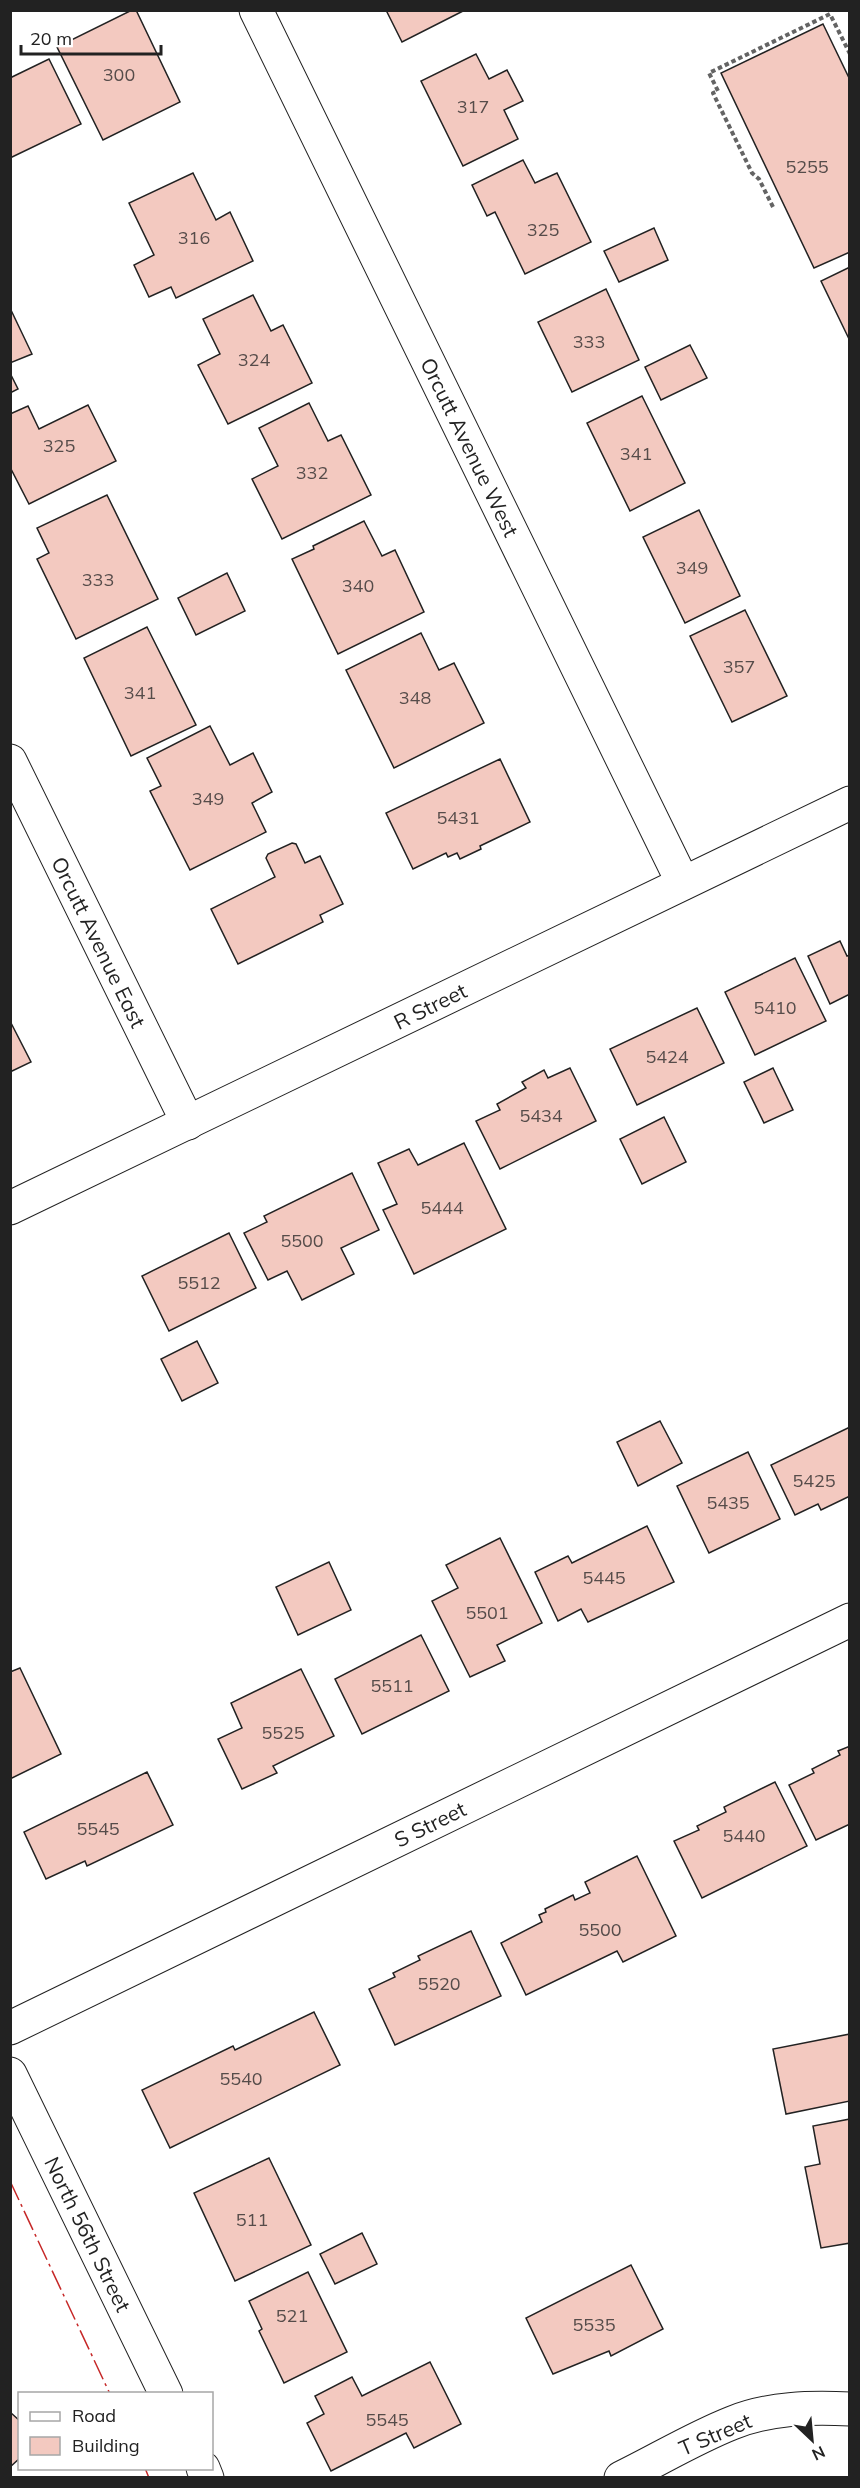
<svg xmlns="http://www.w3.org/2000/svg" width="860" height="2488" font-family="Mulish,sans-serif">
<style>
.building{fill:#f3c9c0;stroke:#222;stroke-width:1.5}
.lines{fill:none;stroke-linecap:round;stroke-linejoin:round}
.minor-casing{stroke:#222;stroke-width:35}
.secondary-casing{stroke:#222;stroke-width:35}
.path{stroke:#646464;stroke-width:4;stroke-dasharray:4.5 3;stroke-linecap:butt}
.minor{stroke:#fff;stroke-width:33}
.secondary{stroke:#fff;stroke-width:33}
.power{stroke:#c62828;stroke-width:1.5;stroke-dasharray:21 4.5 3 4.5;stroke-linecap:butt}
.labels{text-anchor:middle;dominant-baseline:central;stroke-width:4.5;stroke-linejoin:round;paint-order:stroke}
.number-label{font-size:18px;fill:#564c4a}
.street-label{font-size:21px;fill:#222;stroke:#fff}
</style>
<rect width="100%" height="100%" fill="#fff"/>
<!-- building -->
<g class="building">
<path d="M132 10H136L180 102 103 140 57 47Z"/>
<path d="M386 10H465L402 42Z"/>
<path d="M823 24 850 80V252L814 268 721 73Z"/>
<path d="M476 54 489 79 507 70 523 101 504 110 518 139 463 166 421 81Z"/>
<path d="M49 59 81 124 10 158V75L12 77Z"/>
<path d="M523 160 535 183 557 173 591 242 525 274 495 212 487 216 472 185Z"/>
<path d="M193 173 216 220 230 212 253 261 176 298 171 287 149 297 134 265 154 255 129 203Z"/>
<path d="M654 228 668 260 619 282 604 251Z"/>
<path d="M850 267V341L821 281Z"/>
<path d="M606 289 639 360 572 392 538 322Z"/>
<path d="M253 295 271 331 283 325 312 383 228 424 198 365 220 354 203 319Z"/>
<path d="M10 308 32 354 10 363Z"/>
<path d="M690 345 707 378 661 400 645 367Z"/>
<path d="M10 373 18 389 10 393Z"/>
<path d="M642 396 685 483 630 511 587 423Z"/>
<path d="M309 403 328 441 341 435 371 495 282 539 252 479 278 466 259 428Z"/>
<path d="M88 405 116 461 29 504 10 467V414L28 406 39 429Z"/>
<path d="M107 495 158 599 76 639 37 559 49 553 37 528Z"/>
<path d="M699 510 740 596 685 623 643 537Z"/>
<path d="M364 521 382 556 395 550 424 612 338 654 292 559 314 549 313 546Z"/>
<path d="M227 573 245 611 196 635 178 598Z"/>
<path d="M745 610 787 696 732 722 690 636Z"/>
<path d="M147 627 196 725 131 756 84 658Z"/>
<path d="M421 633 439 670 454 663 484 723 394 768 346 670Z"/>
<path d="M210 726 230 765 253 753 272 792 252 803 266 832 190 870 150 791 161 786 147 758Z"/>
<path d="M500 759 530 822 480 846 481 849 460 859 457 853 448 857 446 853 413 869 386 813Z"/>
<path d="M292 843 296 844 305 863 320 856 343 904 320 915 323 922 238 964 211 909 275 877 266 858 268 854Z"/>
<path d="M840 941 847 956 850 955V994L830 1004 808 956Z"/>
<path d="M795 958 826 1021 755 1055 725 992Z"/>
<path d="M697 1008 724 1063 637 1105 610 1049Z"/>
<path d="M10 1021 31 1062 10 1072Z"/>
<path d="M570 1068 596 1121 500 1169 476 1121 500 1110 497 1104 526 1088 522 1082 544 1070 548 1078Z"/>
<path d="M773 1068 793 1110 764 1123 744 1082Z"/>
<path d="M664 1117 686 1162 642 1184 620 1139Z"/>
<path d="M464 1143 506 1229 414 1274 383 1210 397 1204 378 1163 409 1149 418 1165Z"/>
<path d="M352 1173 379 1230 341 1248 354 1274 302 1300 287 1271 268 1280 244 1233 267 1222 264 1216Z"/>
<path d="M229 1233 256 1288 169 1331 142 1276Z"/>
<path d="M197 1341 218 1383 182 1401 161 1359Z"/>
<path d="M660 1421 682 1463 638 1486 617 1442Z"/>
<path d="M850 1427V1496L821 1510 818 1504 795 1515 771 1465Z"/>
<path d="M748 1452 780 1519 709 1553 677 1486Z"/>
<path d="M647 1526 674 1582 588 1622 581 1609 558 1621 535 1572 568 1556 572 1563Z"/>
<path d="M500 1538 542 1623 497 1645 505 1661 470 1677 432 1601 458 1588 446 1565Z"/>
<path d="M329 1562 351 1610 298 1635 276 1587Z"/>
<path d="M421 1635 449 1691 362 1734 335 1679Z"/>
<path d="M20 1668 61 1754 10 1779V1672Z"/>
<path d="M301 1669 334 1736 273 1766 277 1773 242 1789 218 1739 242 1728 231 1703Z"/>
<path d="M850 1746V1824L816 1840 789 1785 814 1773 812 1769 840 1755 838 1751Z"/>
<path d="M147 1772 173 1825 87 1866 85 1861 46 1879 24 1832Z"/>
<path d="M775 1782 807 1846 702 1898 674 1841 699 1830 697 1826 726 1812 724 1807Z"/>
<path d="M637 1856 676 1936 623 1962 617 1951 526 1995 501 1943 542 1922 539 1915 546 1912 545 1909 573 1895 575 1900 590 1893 585 1882Z"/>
<path d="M471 1931 501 1996 395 2045 369 1989 395 1977 393 1973 420 1960 418 1956Z"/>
<path d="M314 2012 340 2065 170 2148 142 2090 233 2046 235 2050Z"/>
<path d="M850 2034V2101L786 2114 773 2049Z"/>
<path d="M850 2119V2243L821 2248 805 2167 820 2164 813 2126Z"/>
<path d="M269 2158 311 2245 235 2281 194 2193Z"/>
<path d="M362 2233 377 2264 335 2284 320 2254Z"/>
<path d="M631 2265 663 2329 611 2356 609 2351 553 2374 526 2318Z"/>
<path d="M308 2272 347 2352 284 2383 259 2331 262 2329 249 2301Z"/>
<path d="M430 2362 461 2424 414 2448 406 2433 331 2471 307 2423 324 2414 315 2396 352 2377 362 2396Z"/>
<path d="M10 2412 20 2421V2458L10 2467Z"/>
</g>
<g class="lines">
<defs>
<g id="minor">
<path d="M256 10 683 883"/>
<path d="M10 761 188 1123"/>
<path d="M10 2028 850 1620"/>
<path d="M621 2478C658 2460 694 2438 732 2423 769 2408 810 2407 850 2409"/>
</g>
<g id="secondary">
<path d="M10 1208 850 803"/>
<path d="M10 2074 166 2394"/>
<path d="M203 2468 207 2478"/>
</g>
</defs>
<!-- minor casing -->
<use href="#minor" class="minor-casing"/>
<!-- secondary casing -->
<use href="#secondary" class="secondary-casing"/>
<!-- path -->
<path class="path" d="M773 207 759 179 752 173 713 93 718 91 709 73 830 14 850 54"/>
<!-- minor -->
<use href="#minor" class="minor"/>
<!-- secondary -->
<use href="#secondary" class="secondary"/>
<!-- power -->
<g class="power">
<path d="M10 2181 110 2394"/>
<path d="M145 2468 149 2478"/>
</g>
</g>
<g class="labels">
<!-- number labels -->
<g class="number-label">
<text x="119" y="74">300</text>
<text x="473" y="106">317</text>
<text x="807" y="166">5255</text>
<text x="543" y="229">325</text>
<text x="194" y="237">316</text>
<text x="589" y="341">333</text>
<text x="254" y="359">324</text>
<text x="59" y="445">325</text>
<text x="636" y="453">341</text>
<text x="312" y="472">332</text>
<text x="692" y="567">349</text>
<text x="98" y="579">333</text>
<text x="358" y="585">340</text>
<text x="739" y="666">357</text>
<text x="140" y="692">341</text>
<text x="415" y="697">348</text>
<text x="208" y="798">349</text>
<text x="458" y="817">5431</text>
<text x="775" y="1007">5410</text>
<text x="667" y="1056">5424</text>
<text x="541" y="1115">5434</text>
<text x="442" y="1207">5444</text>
<text x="302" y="1240">5500</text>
<text x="199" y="1282">5512</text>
<text x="814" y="1480">5425</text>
<text x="728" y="1502">5435</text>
<text x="604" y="1577">5445</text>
<text x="487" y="1612">5501</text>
<text x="392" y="1685">5511</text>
<text x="283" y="1732">5525</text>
<text x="98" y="1828">5545</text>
<text x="744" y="1835">5440</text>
<text x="600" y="1929">5500</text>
<text x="439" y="1983">5520</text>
<text x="241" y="2078">5540</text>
<text x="252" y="2219">511</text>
<text x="292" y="2315">521</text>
<text x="594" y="2324">5535</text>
<text x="387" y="2419">5545</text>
</g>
<!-- street labels -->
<g class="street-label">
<text transform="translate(470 447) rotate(64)">Orcutt Avenue West</text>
<text transform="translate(99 942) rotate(64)">Orcutt Avenue East</text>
<text transform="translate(430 1006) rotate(-26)">R Street</text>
<text transform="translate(430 1824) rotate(-26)">S Street</text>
<text transform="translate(88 2234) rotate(64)">North 56th Street</text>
<text transform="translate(715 2434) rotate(-23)">T Street</text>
</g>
</g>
<!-- border -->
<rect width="860" height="2488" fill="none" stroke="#222222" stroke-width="24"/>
<!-- legend -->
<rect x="18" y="2392" width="195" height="78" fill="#ffffff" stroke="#a7a7a7" stroke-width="1.5"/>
<rect x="30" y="2412" width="30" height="9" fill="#ffffff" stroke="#a7a7a7" stroke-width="1.5"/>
<text x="72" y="2422" font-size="18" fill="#222222">Road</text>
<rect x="30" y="2437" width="30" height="18" fill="#f3c9c0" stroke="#a7a7a7" stroke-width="1.5"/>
<text x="72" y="2452" font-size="18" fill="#222222">Building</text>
<!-- north arrow -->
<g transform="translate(812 2440) rotate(154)" stroke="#ffffff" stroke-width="4.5" paint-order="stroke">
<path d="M0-4.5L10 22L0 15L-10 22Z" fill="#222222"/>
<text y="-9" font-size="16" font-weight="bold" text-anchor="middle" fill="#222222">N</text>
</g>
<!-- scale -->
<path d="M21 45v9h140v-9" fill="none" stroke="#222222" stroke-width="3"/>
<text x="30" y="45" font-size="18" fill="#222222" stroke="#ffffff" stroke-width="4.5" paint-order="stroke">20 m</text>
</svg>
